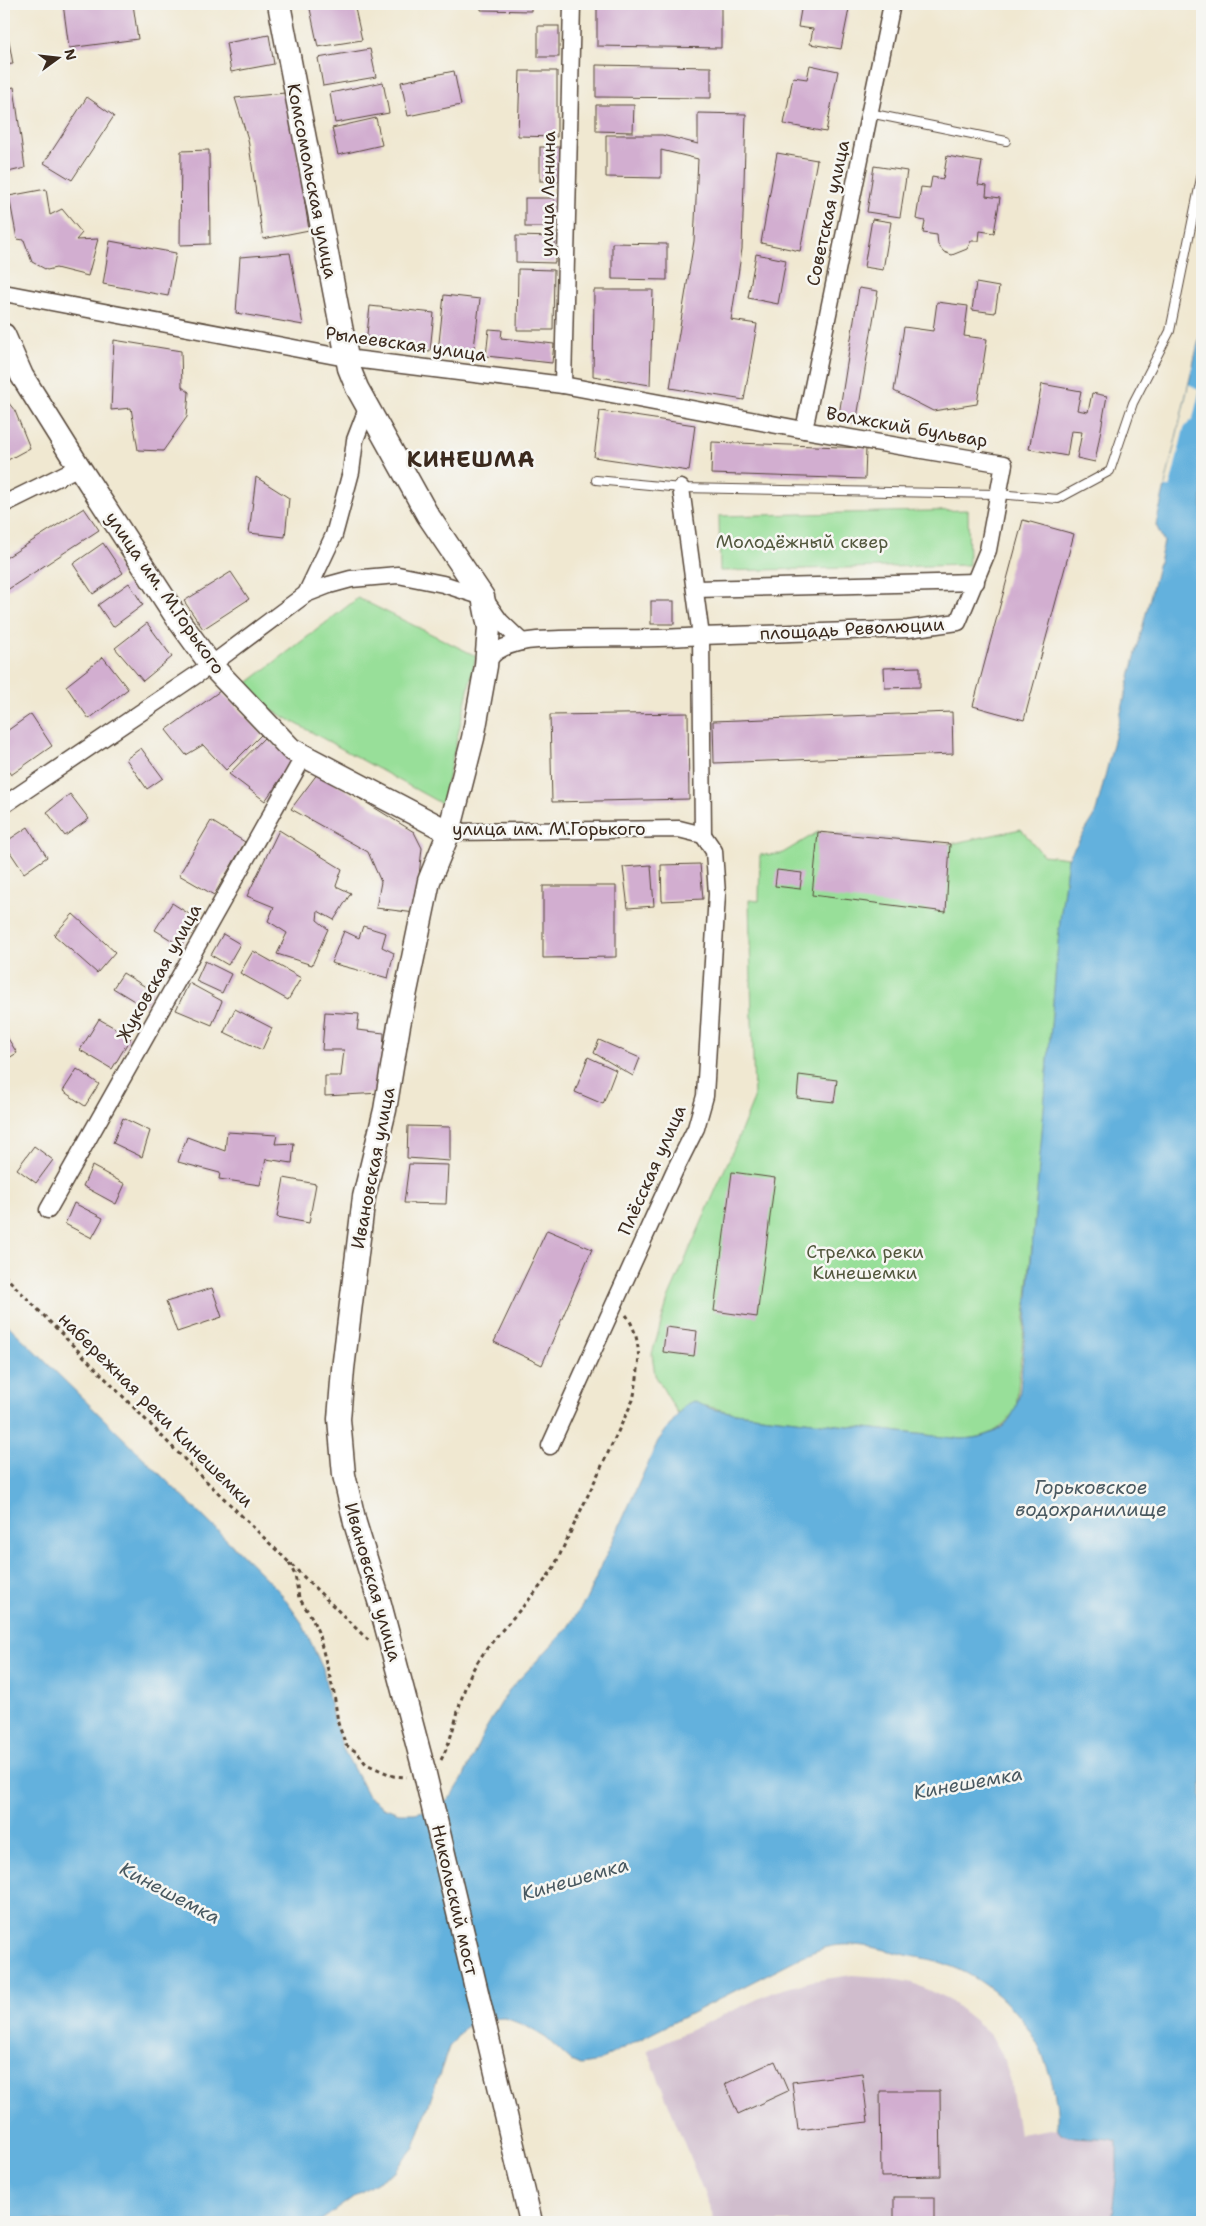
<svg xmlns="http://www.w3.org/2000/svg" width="1206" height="2226" font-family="'Shantell Sans',sans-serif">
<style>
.industrial{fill:#d0bdcd}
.green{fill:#98df99;stroke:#6a845c}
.water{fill:#63b1dd;stroke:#4f6e7e}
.pier{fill:#f0e8d1}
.building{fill:#d2aed0}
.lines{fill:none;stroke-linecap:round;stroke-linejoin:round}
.lane-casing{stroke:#564639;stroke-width:10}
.street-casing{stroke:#564639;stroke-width:19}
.secondary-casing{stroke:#564639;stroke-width:25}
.path{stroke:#564639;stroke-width:3;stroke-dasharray:4 4;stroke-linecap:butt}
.lane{stroke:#fff;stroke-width:8}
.street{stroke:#fff;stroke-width:16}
.secondary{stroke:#fff;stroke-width:22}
.secondary-bridge-casing{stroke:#564639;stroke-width:25;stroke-linecap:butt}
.secondary-bridge{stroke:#fff;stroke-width:22}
.labels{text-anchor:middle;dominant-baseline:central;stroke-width:5;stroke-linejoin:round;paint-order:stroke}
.street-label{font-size:18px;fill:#3b2a1e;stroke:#f6f6f2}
.park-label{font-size:18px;fill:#52573d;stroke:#f6f6f2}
.water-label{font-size:19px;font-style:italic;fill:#495961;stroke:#f6f6f2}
.district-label{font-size:22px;font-weight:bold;letter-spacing:1px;fill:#3b2a1e;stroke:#f6f6f2}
</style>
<rect width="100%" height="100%" fill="#f6f6f2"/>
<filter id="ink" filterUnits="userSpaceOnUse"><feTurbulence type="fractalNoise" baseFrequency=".02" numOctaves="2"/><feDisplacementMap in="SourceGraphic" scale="10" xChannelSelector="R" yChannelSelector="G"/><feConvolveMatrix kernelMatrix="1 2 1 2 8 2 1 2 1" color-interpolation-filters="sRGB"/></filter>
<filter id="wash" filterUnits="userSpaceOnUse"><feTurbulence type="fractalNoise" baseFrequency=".0096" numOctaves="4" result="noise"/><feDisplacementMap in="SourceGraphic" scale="20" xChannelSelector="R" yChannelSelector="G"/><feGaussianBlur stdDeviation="1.12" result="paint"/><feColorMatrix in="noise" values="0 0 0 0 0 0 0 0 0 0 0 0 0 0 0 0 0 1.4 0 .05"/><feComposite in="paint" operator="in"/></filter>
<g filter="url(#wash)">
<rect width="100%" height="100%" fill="#f0e8d1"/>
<!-- industrial -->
<path class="industrial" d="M852 1975 882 1977 913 1983 949 2000 974 2020 992 2037 1002 2054 1010 2079 1019 2134 1058 2128 1062 2134 1070 2136 1108 2137 1117 2141V2172L1111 2222H713L712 2213 647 2050 773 1992 812 1981Z"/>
<!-- green -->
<g class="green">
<path d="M968 510 969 565 720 571 719 516Z"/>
<path d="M358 598 476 656 442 804 237 691Z"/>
<path d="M1021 829 1043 855 1068 858 1060 920 1037 1193 1016 1409C1000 1432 989 1437 961 1439L735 1413C718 1410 703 1403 685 1405L678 1414 655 1375 652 1354 668 1299 734 1148 754 1099 749 900 759 901 760 855 781 854 818 832 950 844Z"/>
</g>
<!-- water -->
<path class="water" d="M1202 326V2222H1111L1117 2172V2141C1102 2135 1072 2141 1061 2133 1055 2128 1058 2118 1057 2111 1056 2094 1050 2073 1043 2056 1026 2017 991 1981 950 1966 937 1960 921 1958 906 1955 882 1949 853 1941 828 1947 819 1949 811 1953 803 1956L594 2063 580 2065 571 2061 546 2038 526 2026 505 2018 485 2019 465 2027 449 2047 414 2147 395 2171 356 2195 319 2222H17L4 2203V1321L279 1591 302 1623 323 1669 332 1714 343 1749 368 1796 383 1807 399 1813H415L436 1808 452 1796 462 1780 485 1730 509 1690 566 1630 586 1600 658 1441 685 1405 693 1401 712 1409 735 1413 961 1439C997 1437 1014 1426 1020 1390L1060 920 1068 858 1094 817 1097 808 1164 542 1156 525Z"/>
<!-- pier -->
<path class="pier" d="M1189 384 1198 390 1199 393 1193 418 1184 428 1170 487H1165Z"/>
<g id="blocks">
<!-- building -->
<g class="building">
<path d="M63 4H133L138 39 69 48Z"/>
<path d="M309 4H354L362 40 318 47Z"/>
<path d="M481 4H531V11L481 10Z"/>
<path d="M597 4H721V48L597 46Z"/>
<path d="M802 4H850L841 49 810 44 813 29 798 27Z"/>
<path d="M4 14 13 64 4 65Z"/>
<rect x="538" y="26" width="21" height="31"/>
<path d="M269 35 274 64 231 72 226 43Z"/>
<path d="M370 49 376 77 323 86 318 58Z"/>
<path d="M596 65 711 67V98L596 97Z"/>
<path d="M810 65 838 71 826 132 784 124 793 77 807 79Z"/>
<path d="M454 71 461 105 408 116 401 82Z"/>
<path d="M520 71H557V137L518 136Z"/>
<path d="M383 82 389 113 335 123 330 93Z"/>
<path d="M14 87 25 168 4 173V89Z"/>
<path d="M285 93 294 131 309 230 263 239 248 139 235 98Z"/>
<path d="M87 97 114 116 72 180 44 163Z"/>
<path d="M596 105H634L633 132 596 131Z"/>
<path d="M698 113 746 114 742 249 731 320 757 324 744 400 670 388 694 241 698 159 661 150V178L606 177V135H662L698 144Z"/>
<path d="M376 118 382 145 338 155 332 128Z"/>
<rect x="540" y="147" width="23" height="34"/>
<path d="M209 150 210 244 180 245 181 151Z"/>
<path d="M777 153 817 160 800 251 761 243Z"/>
<path d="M947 156 982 162 978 185 987 186 986 196 1000 198 994 233 980 231 979 241H971L967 249 952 255 944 252 938 245 937 235 923 233 925 221 916 219 921 187 930 188 932 177 943 179Z"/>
<path d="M874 166 907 171 900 217 867 212Z"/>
<path d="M46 189 50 215 62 209 82 233 76 240 98 239 88 276 56 268 47 270 32 262 24 240 17 239 9 196Z"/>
<rect x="525" y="198" width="29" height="29"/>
<path d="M872 219 891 222 883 270 864 267Z"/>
<path d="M516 236 555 237V263L516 262Z"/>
<path d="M110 241 176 253 168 296 103 284Z"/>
<path d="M612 243 667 244V280L612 279Z"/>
<path d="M290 253 303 325 236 313 240 257Z"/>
<path d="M756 254 786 260 778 304 748 298Z"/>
<path d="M518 269 554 270 553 330H517Z"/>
<path d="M976 283 999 287 995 313 972 310Z"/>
<path d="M859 288 878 291 856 424 838 421Z"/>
<path d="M594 290H653L650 385 593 376Z"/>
<path d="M444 295 480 299 473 356 438 352Z"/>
<path d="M937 302 968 306 964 336 987 339 977 404 933 411 894 391 904 327 933 331Z"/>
<path d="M370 306 434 313 430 351 366 344Z"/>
<path d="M489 329 502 330 501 338 554 344 552 363 486 356Z"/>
<path d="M114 340 181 351 182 387 189 392 187 417 163 451 138 450 131 408 111 410Z"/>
<path d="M1042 384 1081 391 1077 410 1088 412 1092 393 1107 396 1095 462 1077 458 1082 432 1071 431 1067 456 1029 449Z"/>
<path d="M4 397 15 411 30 448 6 461 4 456Z"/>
<path d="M600 411 695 425 689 471 594 457Z"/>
<path d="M712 442 866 448 865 479 711 474Z"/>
<path d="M256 477 289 498 285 537 249 533Z"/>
<path d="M84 508 99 530 4 592V559Z"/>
<path d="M1023 520 1074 534 1024 720 973 706Z"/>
<path d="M103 543 123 573 93 594 73 564Z"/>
<path d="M231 572 249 599 203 629 184 601Z"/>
<path d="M129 583 143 605 113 627 98 605Z"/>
<rect x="651" y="601" width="23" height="23"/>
<path d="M147 623 172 657 143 681 115 648Z"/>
<path d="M103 657 128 689 89 719 66 686Z"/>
<path d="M920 667V687L885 688 884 668Z"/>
<path d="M220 691 262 734 226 770 203 745 186 755 166 730Z"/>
<path d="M952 712 953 754 714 763 713 721Z"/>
<path d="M688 713 689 799 552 802 550 715Z"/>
<path d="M31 714 52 746 11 775 4 765V733Z"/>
<path d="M264 738 294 759 265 801 229 774Z"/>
<path d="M141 748 163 778 147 789 126 759Z"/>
<path d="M318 773 414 832 422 848 415 913 376 908 381 882 368 852 291 809Z"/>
<path d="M70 794 89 819 65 836 47 812Z"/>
<path d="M211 821 245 842 214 895 179 875Z"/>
<path d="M28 827 47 857 24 873 4 843Z"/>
<path d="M279 830 342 869 336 886 351 893 334 920 318 911 317 920 328 929 312 965 277 954 287 933 268 921 274 907 247 896Z"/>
<path d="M818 832 950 844 946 912 812 895Z"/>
<path d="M700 864 703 899 662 901 661 865Z"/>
<path d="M651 865 654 906 628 908 623 867Z"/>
<path d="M777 870 802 873 800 889 775 886Z"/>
<path d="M543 886H616V957L543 958Z"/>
<path d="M172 903 197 919 181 946 155 930Z"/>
<path d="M73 914 115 952 97 973 54 935Z"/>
<path d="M363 926 386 933 382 947 394 953 388 978 331 963 344 931 359 938Z"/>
<path d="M223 934 240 944 228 965 211 955Z"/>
<path d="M253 951 301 978 288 1000 240 973Z"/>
<path d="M205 961 231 974 222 993 196 981Z"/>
<path d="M123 973 154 992 144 1007 113 988Z"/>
<path d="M189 983 222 1001 212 1025 176 1010Z"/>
<path d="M235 1009 272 1028 262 1050 224 1032Z"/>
<path d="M325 1012 359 1014 357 1030 384 1033 381 1093 325 1096V1076H341L344 1050H322Z"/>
<path d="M99 1019 131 1037 112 1069 80 1050Z"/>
<path d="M4 1032 17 1053 4 1061Z"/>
<path d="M599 1040 640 1058 633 1076 594 1053Z"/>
<path d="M588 1057 616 1070 603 1104 575 1092Z"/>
<path d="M77 1069 99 1084 85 1106 63 1091Z"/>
<path d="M799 1075 837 1080 834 1102 797 1098Z"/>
<path d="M123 1118 150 1131 142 1157 113 1143Z"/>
<path d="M408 1126 450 1127V1161L407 1158Z"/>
<path d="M227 1132 277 1135 275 1144 294 1143 292 1163 266 1159 260 1185 219 1179 220 1173 178 1162 187 1137 225 1151Z"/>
<path d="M34 1146 53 1160 36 1183 17 1169Z"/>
<path d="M409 1164 448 1165 446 1204 404 1203Z"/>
<path d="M92 1166 125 1184 116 1204 83 1186Z"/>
<path d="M732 1172 775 1178 757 1317 714 1311Z"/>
<path d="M284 1178 316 1184 309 1223 277 1217Z"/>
<path d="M74 1203 103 1218 92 1238 65 1224Z"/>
<path d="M547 1230 592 1249 542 1365 494 1342Z"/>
<path d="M212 1288 222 1317 177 1332 166 1302Z"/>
<path d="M666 1327 697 1331 694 1356 663 1352Z"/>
<path d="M775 2061 788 2091 738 2114 725 2084Z"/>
<path d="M862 2073 868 2122 798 2130 792 2082Z"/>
<path d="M880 2091H940L941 2176 881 2177Z"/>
<rect x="894" y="2197" width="40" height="25"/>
</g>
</g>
</g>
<g filter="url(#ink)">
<use href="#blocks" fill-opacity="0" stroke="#564639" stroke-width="1"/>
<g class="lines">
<defs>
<g id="lane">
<path d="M869 113 1006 141"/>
<path d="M596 480 681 488 997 494 1058 499 1110 471 1133 403 1170 331 1202 173"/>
</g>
<g id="street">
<path d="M4 293 346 358 563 385 804 430 1004 464 988 550 958 622 908 629 701 636C654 640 607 637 560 639 545 640 528 639 514 644 500 648 491 653 486 666"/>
<path d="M563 385 572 4"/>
<path d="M804 430 892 4"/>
<path d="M681 488 701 636 703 835"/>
<path d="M4 504 79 467"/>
<path d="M695 589 976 582"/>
<path d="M306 594 334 535 351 472 355 440 368 406"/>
<path d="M4 805 211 665 306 594 329 585 351 579 398 575 443 584 483 597 500 621 522 642"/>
<path d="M449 832 679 829 703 835"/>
<path d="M48 1210 304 756"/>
<path d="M550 1446 674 1172 696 1128 705 1096 717 894 714 851 703 835"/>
</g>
<g id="secondary">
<path d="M279 4 349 368 357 388 427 514 483 597 489 628 486 666 473 738 449 832 429 881 399 1025 385 1110 364 1197 343 1369 339 1419 344 1475 355 1523 380 1604 424 1770"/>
<path d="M4 335 22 376 79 467 177 618 211 665 291 749 449 832"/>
<path d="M486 2030 531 2222"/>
</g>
</defs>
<!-- lane casing -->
<use href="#lane" class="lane-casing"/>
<!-- street casing -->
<use href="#street" class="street-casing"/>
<!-- secondary casing -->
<use href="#secondary" class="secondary-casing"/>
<!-- path -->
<g class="path">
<path d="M4 1275 192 1467 369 1641"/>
<path d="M289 1563 295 1575 299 1598 311 1616 318 1632 334 1693 338 1723 346 1745 358 1753 366 1764 393 1776 407 1777"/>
<path d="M441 1760C457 1730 458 1695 475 1666 497 1630 531 1603 554 1567L633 1400C639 1372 644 1340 626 1315"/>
</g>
<!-- lane -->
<use href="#lane" class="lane"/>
<!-- street -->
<use href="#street" class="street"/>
<!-- secondary -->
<use href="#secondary" class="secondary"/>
<defs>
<path id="secondary-bridge" d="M424 1770 486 2030"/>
</defs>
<!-- secondary-bridge casing -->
<use href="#secondary-bridge" class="secondary-bridge-casing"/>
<!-- secondary-bridge -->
<use href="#secondary-bridge" class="secondary-bridge"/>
</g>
</g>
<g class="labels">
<!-- street labels -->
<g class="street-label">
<text transform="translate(312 181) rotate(79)">Комсомольская улица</text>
<text transform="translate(548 194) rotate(-89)">улица Ленина</text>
<text transform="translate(828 213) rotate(-78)">Советская улица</text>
<text transform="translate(406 344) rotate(8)">Рылеевская улица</text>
<text transform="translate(907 427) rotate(10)">Волжский бульвар</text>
<text transform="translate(165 593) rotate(55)">улица им. М.Горького</text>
<text transform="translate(852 629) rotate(-3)">площадь Революции</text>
<text x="549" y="829">улица им. М.Горького</text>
<text transform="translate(159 973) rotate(-61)">Жуковская улица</text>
<text transform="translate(373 1168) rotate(-79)">Ивановская улица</text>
<text transform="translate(652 1170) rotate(-66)">Плёсская улица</text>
<text transform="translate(156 1410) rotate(45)">набережная реки Кинешемки</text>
<text transform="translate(373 1582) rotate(74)">Ивановская улица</text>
<text transform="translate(455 1900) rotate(77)">Никольский мост</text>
</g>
<!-- park labels -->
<g class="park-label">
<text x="802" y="542">Молодёжный сквер</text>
<text x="865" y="1252">Стрелка реки<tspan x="865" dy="21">Кинешемки</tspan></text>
</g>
<!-- water labels -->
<g class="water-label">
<text x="1091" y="1487">Горьковское<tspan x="1091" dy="22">водохранилище</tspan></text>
<text transform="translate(968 1783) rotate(-10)">Кинешемка</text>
<text transform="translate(575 1879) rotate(-16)">Кинешемка</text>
<text transform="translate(170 1893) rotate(28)">Кинешемка</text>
</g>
<!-- district labels -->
<g class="district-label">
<text x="471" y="459">КИНЕШМА</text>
</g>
</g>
<!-- margin -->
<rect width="1206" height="2226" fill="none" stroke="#f6f6f2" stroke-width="20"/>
<!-- north arrow -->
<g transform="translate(58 58) rotate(75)" stroke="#f6f6f2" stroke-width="4" paint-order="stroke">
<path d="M0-4L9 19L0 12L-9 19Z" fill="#3b2a1e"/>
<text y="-8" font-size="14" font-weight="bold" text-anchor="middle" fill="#3b2a1e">N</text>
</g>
</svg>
